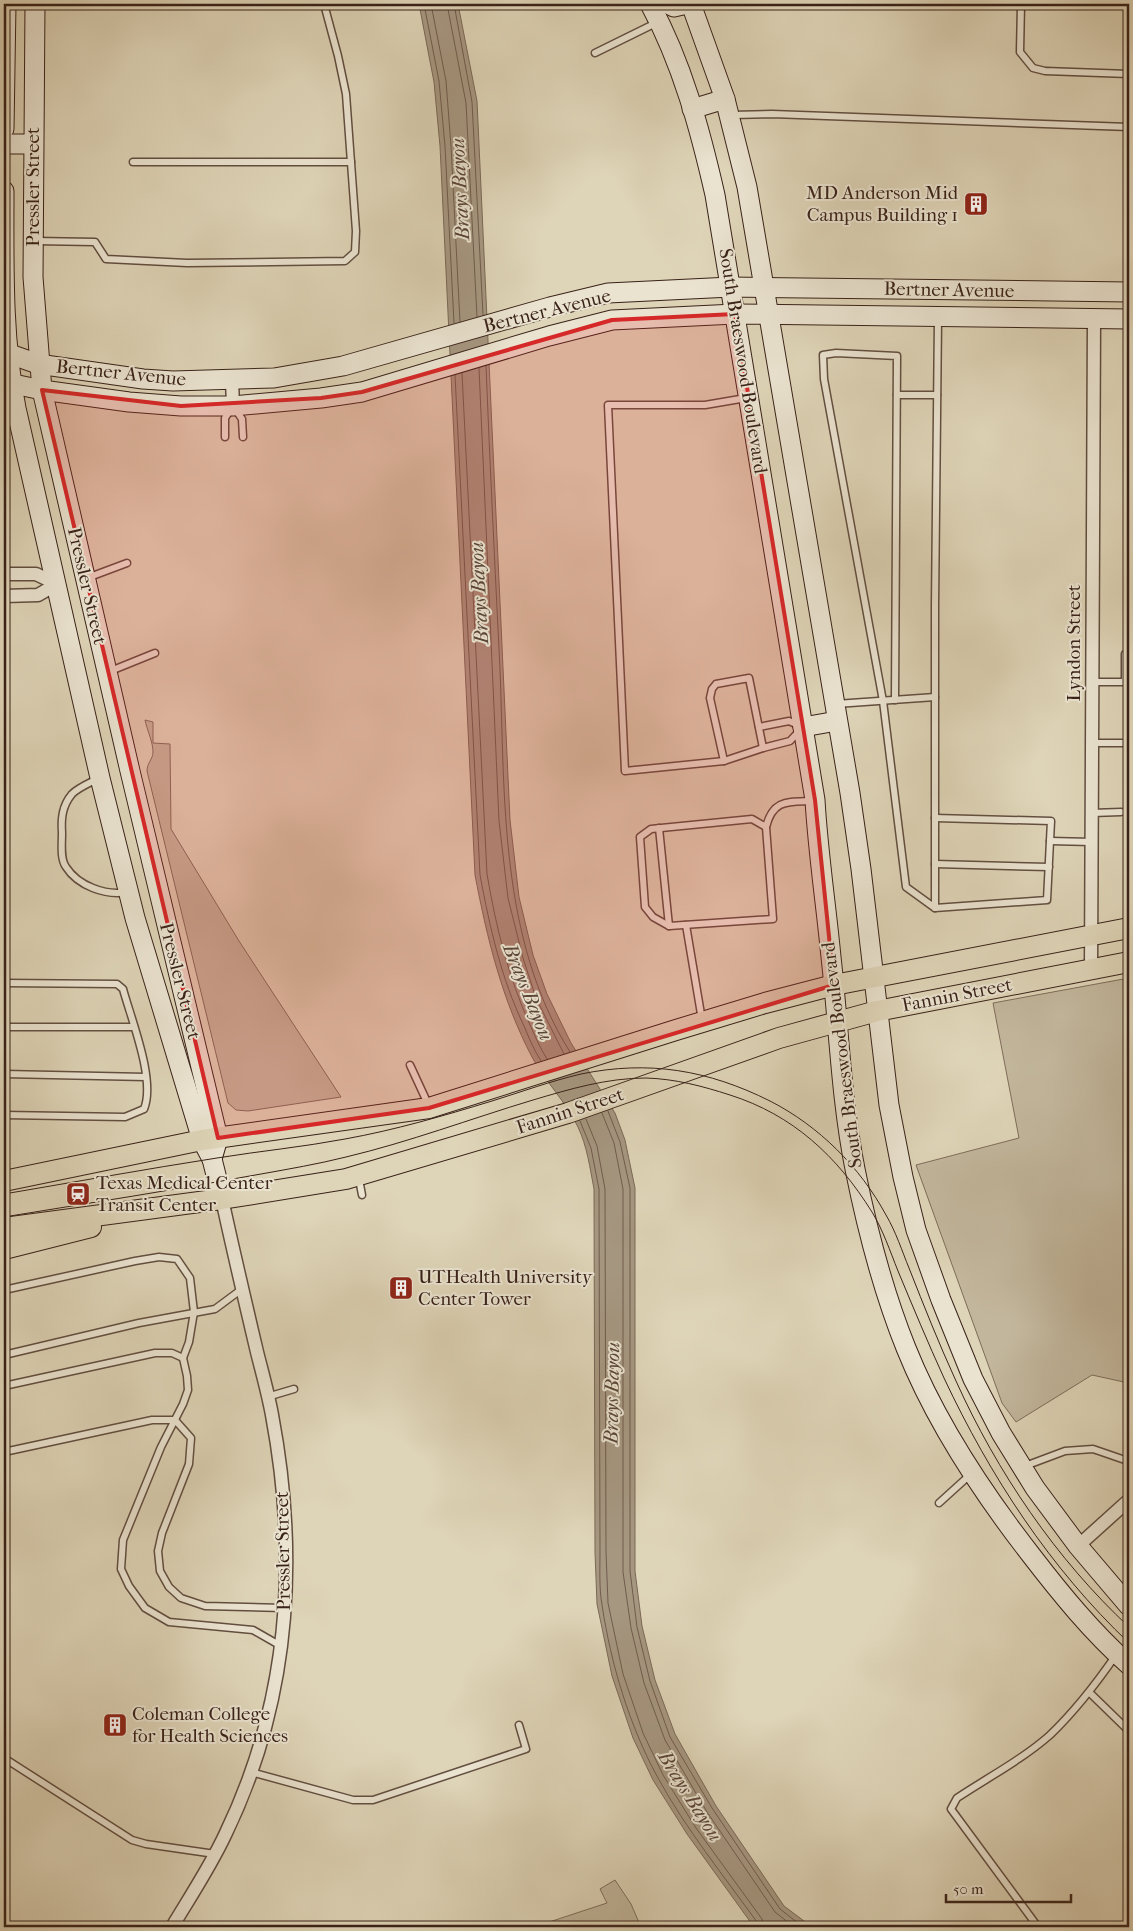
<svg xmlns="http://www.w3.org/2000/svg" width="1133" height="1931" font-family="'IM FELL French Canon',serif">
<style>
.green{fill:#c2b69c;stroke:#7e6c5a}
.water{fill:#a69781;stroke:#7a6857}
.lines{fill:none;stroke-linecap:round;stroke-linejoin:round}
.shore{stroke:#705c4d;stroke-width:1}
.lane-casing{stroke:#624e40;stroke-width:9}
.street-casing{stroke:#624e40;stroke-width:15}
.secondary-casing{stroke:#392219;stroke-width:21}
.primary-casing{stroke:#392219;stroke-width:22}
.lane{stroke:#eae3d0;stroke-width:6}
.street{stroke:#eae3d0;stroke-width:12}
.secondary{stroke:#eae3d0;stroke-width:19}
.primary{stroke:#ded4b7;stroke-width:20}
.tram{stroke:#392219;stroke-width:1}
.marked{fill:#d62828;fill-opacity:0.2;stroke:#d62828;stroke-width:4;stroke-linejoin:round}
.labels{text-anchor:middle;dominant-baseline:central;stroke-width:4;stroke-linejoin:round;paint-order:stroke}
.street-label{font-size:19px;fill:#392219;stroke:#eae3d0}
.poi-label{font-size:19px;fill:#392219;stroke:#eae3d0;text-anchor:start}
.water-label{font-size:20px;font-style:italic;fill:#5a4538;stroke:#eae3d0}
</style>
<rect width="100%" height="100%" fill="#ded4b7"/>
<filter id="stains"><feTurbulence type="fractalNoise" baseFrequency=".004" numOctaves="4"/><feColorMatrix values="0 0 0 0 .2 0 0 0 0 .09 0 0 0 0 .02 0 0 0 .5 -.17"/></filter>
<radialGradient id="worn" r=".72"><stop offset=".6" stop-color="#630" stop-opacity="0"/><stop offset="1" stop-color="#630" stop-opacity=".3"/></radialGradient>
<!-- green -->
<g class="green">
<path d="M145 720 153 722V743L170 744 171 829 239 941 341 1097 248 1111 236 1110 228 1103 147 771C147 763 153 759 153 752 153 742 147 730 145 720Z"/>
<path d="M1129 978V1391L1124 1382 1092 1375 1016 1422 1002 1403 916 1165 1019 1138 993 1003Z"/>
<path d="M615 1880 631 1904 641 1927H534L607 1903 600 1889Z"/>
</g>
<!-- water -->
<path class="water" d="M419 4H458L477 101 510 820 519 897 533 955 547 994 571 1043 615 1113 625 1140 635 1188V1571L642 1626 655 1680 675 1734 716 1806 784 1906 808 1924 807 1927H754L687 1834 653 1780 633 1738 612 1676 597 1604 595 1552 594 1189C590 1168 587 1146 578 1127 566 1102 545 1081 532 1057 502 1000 487 938 475 875L440 146 434 82Z"/>
<g class="lines">
<!-- shore -->
<g class="shore">
<path d="M424 4 439 81 445 146 454 323"/>
<path d="M431 4 446 81 451 146 460 322"/>
<path d="M447 4 466 103 477 317"/>
<path d="M454 4 472 102 483 315"/>
<path d="M486 366C490 467 495 568 500 669 505 796 499 939 570 1052"/>
<path d="M479 368 499 821 508 898 523 958 536 998 564 1054"/>
<path d="M462 373 487 874C496 927 508 976 530 1025 535 1036 540 1048 547 1059"/>
<path d="M455 375 480 875C490 928 501 978 524 1026 529 1038 534 1050 541 1061"/>
<path d="M608 1111 620 1142 630 1188V1571L637 1627 650 1681 670 1737 712 1808 780 1909 803 1927"/>
<path d="M602 1113 614 1143 623 1189V1572L631 1628 644 1683 665 1740 707 1812 775 1912 794 1927"/>
<path d="M586 1119 597 1146 605 1189 606 1552 608 1603 623 1674 643 1733 663 1775 696 1828 762 1919 764 1927"/>
<path d="M580 1121 591 1148 599 1189 600 1552C600 1569 599 1588 602 1605 611 1664 629 1725 658 1778 686 1829 723 1875 757 1922L758 1927"/>
</g>
<defs>
<g id="lane">
<path d="M1021 4 1020 52 1033 68 1045 71 1129 74"/>
<path d="M595 53 658 22"/>
<path d="M732 115 772 114 1129 127"/>
<path d="M133 162H351"/>
<path d="M35 241 95 242 106 259 187 263 345 261 355 252 356 231 346 94 338 56 324 4"/>
<path d="M897 395H937"/>
<path d="M746 398 705 405H608L625 771 724 761 763 748 790 741 803 727 789 721 759 727"/>
<path d="M225 437V418L233 406 242 419 243 437"/>
<path d="M87 578 127 563"/>
<path d="M108 672 155 653"/>
<path d="M1093 682H1125V654H1129"/>
<path d="M895 700 897 356 836 353 823 355 824 379 883 701 906 887 935 908 1047 900 1051 821 935 818"/>
<path d="M836 704 935 697"/>
<path d="M1092 743H1129"/>
<path d="M724 761 710 698 712 689 716 684 749 678 763 748"/>
<path d="M99 778C90 783 79 787 72 794 62 806 61 819 62 833 62 844 60 859 66 867 78 886 106 896 127 892"/>
<path d="M1092 813 1121 812"/>
<path d="M752 819 766 827 773 919 669 926 653 917 645 907 640 837 651 829Z"/>
<path d="M766 827C773 799 788 802 812 801"/>
<path d="M659 828 669 926"/>
<path d="M1050 841 1092 842"/>
<path d="M935 864 1049 867"/>
<path d="M935 908V606L938 318"/>
<path d="M686 925 702 1020"/>
<path d="M4 983 117 984 123 989C131 1019 156 1080 144 1109L125 1117 4 1115"/>
<path d="M4 1027H134"/>
<path d="M410 1065 428 1104"/>
<path d="M4 1074 146 1077"/>
<path d="M359 1179 362 1195"/>
<path d="M4 1290 135 1261 159 1257 177 1259 190 1278 194 1312 189 1342 183 1358 187 1376 188 1390 183 1404 161 1447 123 1540 121 1569 129 1586 145 1608 169 1622 253 1630 281 1646"/>
<path d="M4 1355 139 1323 215 1309 242 1289"/>
<path d="M4 1386 155 1353H172L183 1358"/>
<path d="M267 1397 294 1389"/>
<path d="M4 1452 152 1420H175L191 1438 189 1464 162 1533 158 1551 160 1571 169 1587 181 1598 205 1606 284 1608"/>
<path d="M1025 1466 1065 1451 1093 1449 1125 1460 1129 1464"/>
<path d="M939 1503 971 1474"/>
<path d="M1090 1693 1129 1731"/>
<path d="M4 1758 132 1840 146 1844 215 1854"/>
<path d="M251 1772 353 1800H373L526 1749 519 1725"/>
<path d="M1038 1927 951 1809 957 1798C987 1778 1023 1759 1050 1735 1075 1711 1096 1684 1116 1655"/>
</g>
<g id="street">
<path d="M232 380 233 406"/>
<path d="M4 574H36L57 584"/>
<path d="M4 596 38 595 57 584"/>
<path d="M1091 969 1094 318"/>
<path d="M1078 1546 1129 1500"/>
<path d="M172 1927C190 1897 210 1867 225 1835 290 1701 299 1559 272 1415 268 1393 262 1372 257 1352 245 1301 233 1250 222 1199"/>
</g>
<g id="secondary">
<path d="M35 4 33 277 42 390 130 771 218 1138 212 1159"/>
<path d="M650 4C682 63 700 129 715 195L815 800C818 853 826 904 831 957 839 1028 841 1099 855 1169 867 1229 883 1291 906 1348 936 1423 982 1492 1031 1555 1061 1594 1092 1632 1129 1665"/>
<path d="M668 4 674 7 687 4"/>
<path d="M691 4 725 99 747 187 850 793 861 869 889 1105 903 1177 916 1230 941 1300 973 1379 1001 1433 1035 1488 1078 1546 1129 1606"/>
<path d="M692 109 725 99"/>
<path d="M4 129 6 4"/>
<path d="M4 144H33"/>
<path d="M4 191C4 263 2 337 16 408L100 778 135 918 202 1140 212 1159 222 1199"/>
<path d="M4 352 38 364 143 379 173 381 274 378 343 366 550 307 608 293 731 287 1129 292"/>
<path d="M4 382 42 390 129 402 181 406H233L321 398 362 392 549 336 612 320 735 314 1129 319"/>
<path d="M803 727 837 721"/>
</g>
<g id="primary">
<path d="M4 1181 202 1140 429 1108 676 1030 765 1003 834 985 1129 928"/>
<path d="M4 1228 222 1199 346 1179 568 1113 779 1038 877 1011 1129 962"/>
<path d="M4 1249 91 1227"/>
</g>
</defs>
<!-- lane casing -->
<use href="#lane" class="lane-casing"/>
<!-- street casing -->
<use href="#street" class="street-casing"/>
<!-- secondary casing -->
<use href="#secondary" class="secondary-casing"/>
<!-- primary casing -->
<use href="#primary" class="primary-casing"/>
<!-- lane -->
<use href="#lane" class="lane"/>
<!-- street -->
<use href="#street" class="street"/>
<!-- secondary -->
<use href="#secondary" class="secondary"/>
<!-- primary -->
<use href="#primary" class="primary"/>
<!-- tram -->
<g class="tram">
<path d="M4 1194C75 1182 146 1169 217 1158 260 1151 303 1147 345 1139 395 1130 443 1116 492 1101 521 1092 551 1081 581 1074 649 1060 708 1070 770 1101 819 1126 860 1167 886 1215 896 1232 902 1251 909 1268 924 1306 939 1344 956 1381 997 1472 1056 1559 1129 1627"/>
<path d="M4 1217C89 1203 175 1190 261 1174 289 1169 318 1164 346 1157 409 1142 470 1119 533 1100 570 1089 607 1078 646 1078 676 1079 702 1086 730 1095 793 1115 837 1156 872 1212 883 1230 890 1251 898 1271 913 1307 928 1343 944 1378 990 1476 1050 1568 1129 1643"/>
</g>
</g>
<!-- marked area -->
<path class="marked" d="M735 314 815 800 834 985 429 1108 218 1138 42 390 181 406 321 398 362 392 612 320Z"/>
<!-- icons -->
<defs>
<symbol id="building-square" viewBox="-11 -11 22 22"><rect x="-9" y="-9" width="18" height="18" rx="4" fill="#8f2418" stroke="#eae3d0"/><path d="M-4-6H4V6H1V3H-1V6H-4ZM-2.5-4.3h1.7v1.8h-1.7ZM.8-4.3h1.7v1.8H.8ZM-2.5-1h1.7V.8h-1.7ZM.8-1h1.7V.8H.8Z" fill="#fff"/></symbol>
<symbol id="station-square" viewBox="-11 -11 22 22"><rect x="-9" y="-9" width="18" height="18" rx="4" fill="#8f2418" stroke="#eae3d0"/><path d="M-3-6H3Q5-6 5-4V2Q5 4 3 4L4.5 6H3L1.5 4h-3L-3 6H-4.5L-3 4Q-5 4-5 2V-4Q-5-6-3-6ZM-3.5-4v3h7v-3ZM-3.5 1v1.5H-2V1ZM2 1v1.5H3.5V1Z" fill="#fff"/></symbol>
</defs>
<g fill-rule="evenodd">
<use href="#building-square" x="962" y="190" width="28" height="28"/>
<use href="#station-square" x="64" y="1180" width="28" height="28"/>
<use href="#building-square" x="387" y="1274" width="28" height="28"/>
<use href="#building-square" x="101" y="1711" width="28" height="28"/>
</g>
<g class="labels">
<!-- street labels -->
<g class="street-label">
<text transform="translate(33 187) rotate(-90)">Pressler Street</text>
<text transform="translate(949 290) rotate(1)">Bertner Avenue</text>
<text transform="translate(547 311) rotate(-14)">Bertner Avenue</text>
<text transform="translate(743 361) rotate(81)">South Braeswood Boulevard</text>
<text transform="translate(121 373) rotate(6)">Bertner Avenue</text>
<text transform="translate(87 586) rotate(77)">Pressler Street</text>
<text transform="translate(1074 643) rotate(-90)">Lyndon Street</text>
<text transform="translate(180 981) rotate(76)">Pressler Street</text>
<text transform="translate(957 995) rotate(-11)">Fannin Street</text>
<text transform="translate(842 1055) rotate(-97)">South Braeswood Boulevard</text>
<text transform="translate(570 1111) rotate(-18)">Fannin Street</text>
<text transform="translate(283 1551) rotate(-91)">Pressler Street</text>
</g>
<!-- poi labels -->
<g class="poi-label">
<text x="958" y="193" text-anchor="end">MD Anderson Mid<tspan x="958" dy="22">Campus Building 1</tspan></text>
<text x="96" y="1183">Texas Medical Center<tspan x="96" dy="22">Transit Center</tspan></text>
<text x="418" y="1277">UTHealth University<tspan x="418" dy="22">Center Tower</tspan></text>
<text x="132" y="1714">Coleman College<tspan x="132" dy="22">for Health Sciences</tspan></text>
</g>
<!-- water labels -->
<g class="water-label">
<text transform="translate(460 189) rotate(-93)">Brays Bayou</text>
<text transform="translate(479 593) rotate(-93)">Brays Bayou</text>
<text transform="translate(528 992) rotate(68)">Brays Bayou</text>
<text transform="translate(612 1393) rotate(-89)">Brays Bayou</text>
<text transform="translate(690 1796) rotate(58)">Brays Bayou</text>
</g>
</g>
<!-- margin -->
<rect width="1133" height="1931" fill="none" stroke="#ded4b7" stroke-width="20"/>
<rect x="5" y="5" width="1123" height="1921" fill="none" stroke="#392219" stroke-width="2.5"/>
<rect x="10" y="10" width="1113" height="1911" fill="none" stroke="#392219"/>
<!-- scale -->
<path d="M946 1894v8h125v-8" fill="none" stroke="#392219" stroke-width="2.5"/>
<text x="953" y="1894" font-size="15" fill="#392219" stroke="#eae3d0" stroke-width="4" paint-order="stroke">50 m</text>
<rect width="100%" height="100%" filter="url(#stains)"/>
<rect width="100%" height="100%" fill="url(#worn)"/>
</svg>
